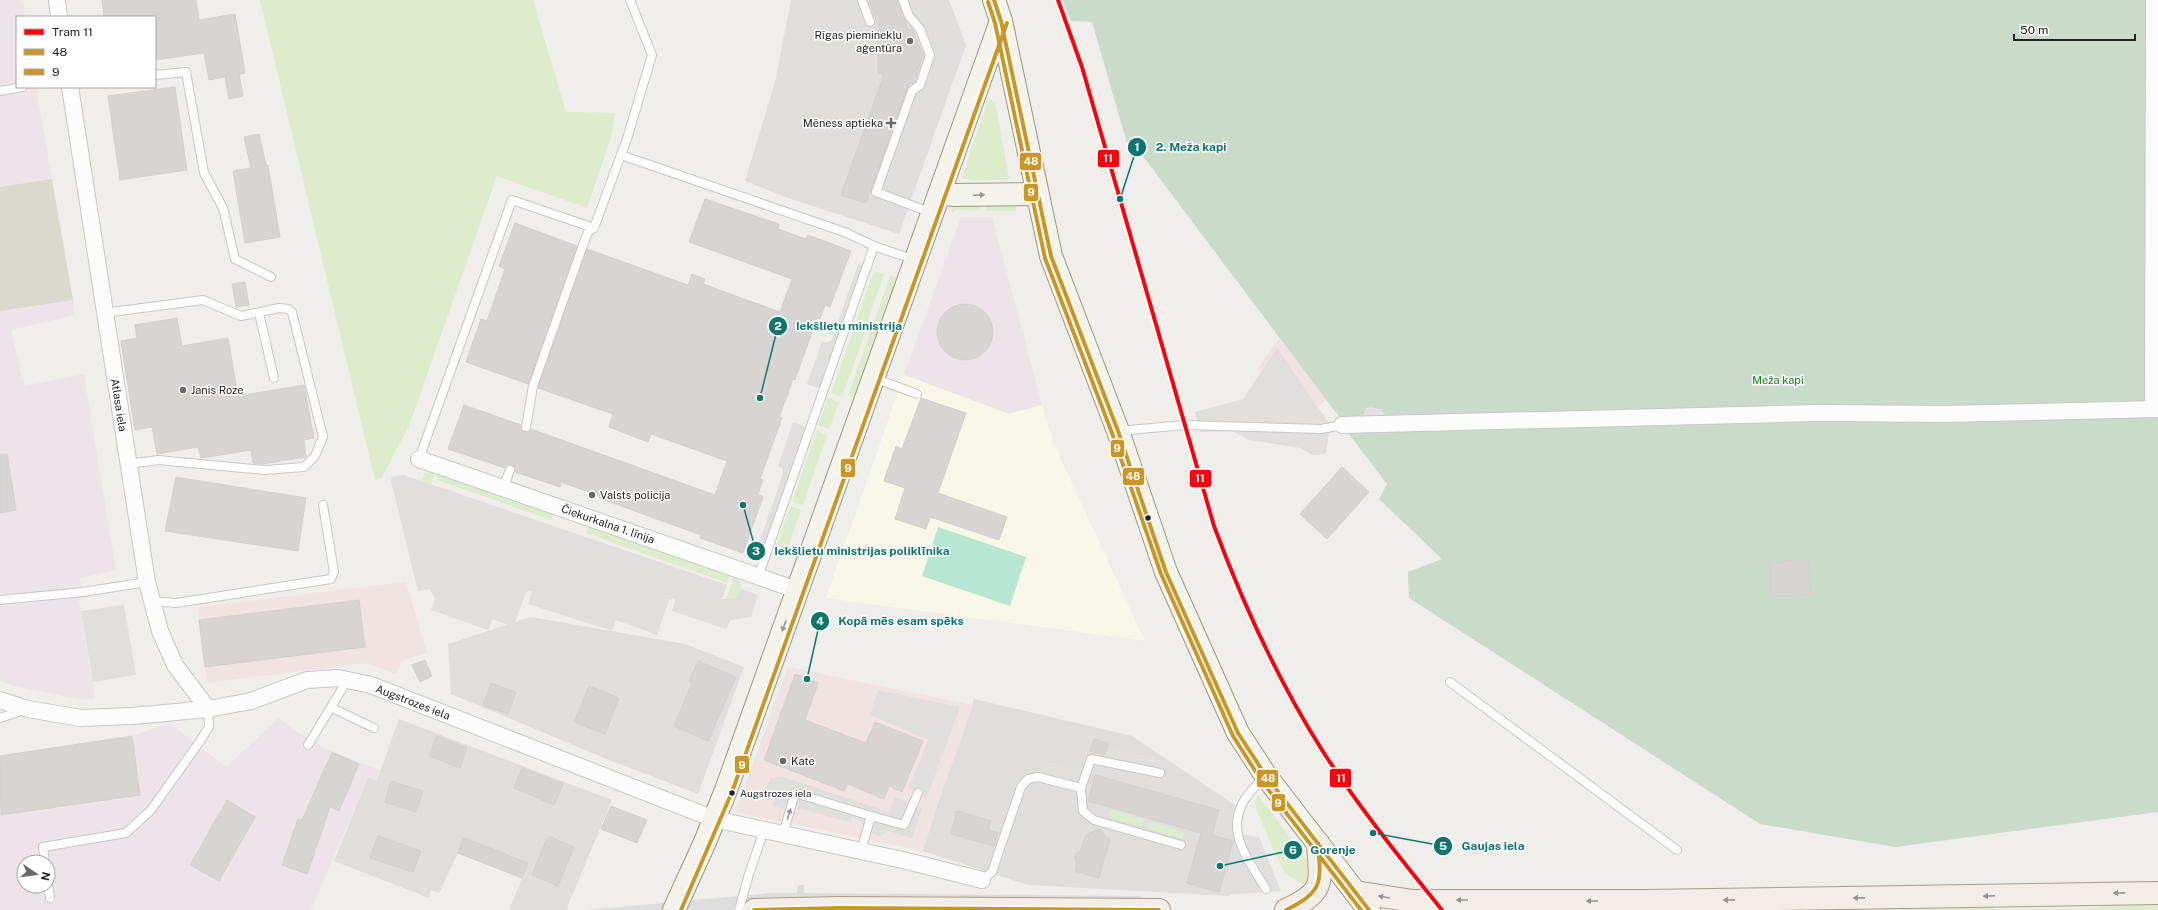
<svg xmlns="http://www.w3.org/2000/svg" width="2158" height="910" font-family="'Public Sans',sans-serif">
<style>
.residential{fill:#dfdedc}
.commercial{fill:#f1e3e1}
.industrial{fill:#ede4e9;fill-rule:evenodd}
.education{fill:#f8f7e8}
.construction{fill:#d9d9cd}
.grass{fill:#ddeccb}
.cemetery{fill:#cadbca}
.pitch{fill:#b7e6d2}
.parking{fill:#e0dfde}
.plaza{fill:#e2e1e5}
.pier{fill:#dedddd}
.building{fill:#d7d4d2;stroke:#d3d0cc}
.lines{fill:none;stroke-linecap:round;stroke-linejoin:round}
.lane-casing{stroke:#c9c8c7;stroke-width:10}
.street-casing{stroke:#c9c8c7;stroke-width:18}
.secondary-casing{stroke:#999a82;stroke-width:24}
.primary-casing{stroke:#a79c86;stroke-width:24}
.lane{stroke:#fdfcfc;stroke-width:8}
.street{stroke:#fdfcfc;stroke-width:16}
.secondary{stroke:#f4f4ed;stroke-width:22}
.primary{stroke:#f3ede7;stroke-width:22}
.bus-1-casing{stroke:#fff;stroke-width:7}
.bus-2-casing{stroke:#fff;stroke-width:7}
.bus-1{stroke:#ca9726;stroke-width:4}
.bus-2{stroke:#ca9726;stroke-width:4}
.tram-1-casing{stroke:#fff;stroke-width:7}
.tram-1{stroke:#ff000c;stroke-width:4}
.oneway{fill:#969692}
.oneway2{fill:#9a9a9a}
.oneway3{fill:#95928e}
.poi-dot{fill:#6a6968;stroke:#fff;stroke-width:1.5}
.bus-dot{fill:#222;stroke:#fff;stroke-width:1.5}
.labels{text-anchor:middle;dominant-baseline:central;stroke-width:3;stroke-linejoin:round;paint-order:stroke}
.bus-label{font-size:10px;fill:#222;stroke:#fff;text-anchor:start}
.poi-label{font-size:11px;fill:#222;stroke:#fff;text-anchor:start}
.park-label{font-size:11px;fill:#0c8416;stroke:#fff}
.street-label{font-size:11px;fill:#222;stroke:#fff}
.leader{fill:none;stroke:#0f766e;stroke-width:1.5}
.callout-dot{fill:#0f766e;stroke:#fff;stroke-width:1.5}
.mark-label{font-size:12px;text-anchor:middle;font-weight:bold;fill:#fff}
.callout-label{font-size:12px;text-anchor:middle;font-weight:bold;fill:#0f766e;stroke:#fff;stroke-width:3;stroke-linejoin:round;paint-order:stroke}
.line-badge{stroke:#fff;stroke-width:1.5}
.badge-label{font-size:11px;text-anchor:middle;font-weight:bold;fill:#fff}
</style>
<rect width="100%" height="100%" fill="#f0eeeb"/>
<!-- residential -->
<g class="residential">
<path d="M791 0H949L966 45 899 234 788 198 745 181 775 82Z"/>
<path d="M531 617 685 644 744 667 698 794 609 760 451 694 448 644Z"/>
<path d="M974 699 1132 736 1244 811 1229 896 1028 885 923 851 936 809Z"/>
<path d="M399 719 612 800 566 910H509L522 878 458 853 439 893 431 890 429 898 334 861 368 777 377 780Z"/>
</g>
<!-- commercial -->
<g class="commercial">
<path d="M1283 333 1330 397 1316 408 1269 380 1258 368Z"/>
<path d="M406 582 427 653 404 660 395 674 366 663 207 683 198 607Z"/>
<path d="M788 667 973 705 936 809 923 851 735 812Z"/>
</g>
<!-- industrial -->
<g class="industrial">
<path d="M0 0H22L25 17H17V87H36L52 179 0 187Z"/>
<path d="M961 217H992L1042 405 1009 414 904 375Z"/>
<path d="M73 300 75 315 11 330 24 386 84 374 116 570 80 578 84 599 79 600 95 698 83 700 14 686 0 681V311Z"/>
<path d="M279 718 295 731 332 752 380 770 377 781 368 778 311 910H0V756L132 736 170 723 226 767ZM24 862H48V886H24Z"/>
</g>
<!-- education -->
<path class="education" d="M904 375 1009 414 1042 405 1054 444 1145 641 826 598Z"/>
<!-- construction -->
<path class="construction" d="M52 179 73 300 0 311V187Z"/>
<!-- grass -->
<g class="grass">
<path d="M260 0H533L566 112 615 113 612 135 587 208 497 176 409 426 381 479 375 480Z"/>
<path d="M991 100 995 101 1009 178 1008 180H971L962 178 988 101Z"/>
<path d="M986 202 1015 205 1017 211H986Z"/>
<path d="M979 203V211L957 210 952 213 951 210 953 205Z"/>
<path d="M874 271 884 274 867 323 857 319Z"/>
<path d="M891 275 899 278 883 324 874 321Z"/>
<path d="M856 324 867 328 842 397 831 393Z"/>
<path d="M871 330 881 333 857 399 848 396Z"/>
<path d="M828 398 839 402 829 429 818 425Z"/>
<path d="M817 431 827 435 803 505 792 501Z"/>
<path d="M431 471H436L428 493 421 482 424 474Z"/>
<path d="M439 472 554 513 551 520 437 480Z"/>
<path d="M790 506 801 510 785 556 774 553Z"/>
<path d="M589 525 730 575 727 583 586 533Z"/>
<path d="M734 577 741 583V593L735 599 726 600Z"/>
<path d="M1258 795 1312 866 1309 887 1290 877 1283 870 1257 812 1255 802Z"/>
<path d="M1110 810 1144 819 1142 827 1108 817Z"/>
<path d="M1151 822 1185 832 1183 839 1149 829Z"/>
<path d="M2158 905V910H1772L1993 907 1994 909H2087L2107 906Z"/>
</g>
<!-- cemetery -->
<path class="cemetery" d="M1063 0H2158V812L1895 847 1760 824 1409 598 1408 572 1442 559 1379 499 1387 484 1342 425 1340 418 1136 147 1127 143 1092 22 1071 21Z"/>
<!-- pitch -->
<path class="pitch" d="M938 527 1026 557 1010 606 922 576Z"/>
<!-- parking -->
<g class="parking">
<path d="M858 264 864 266 821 389 807 384 822 341 826 343 832 340Z"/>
<path d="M1277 348 1330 425 1326 454 1313 455 1300 448 1250 440 1232 431 1200 432 1195 412 1243 399Z"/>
<path d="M793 422 806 427 766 545 759 543 783 474V469L778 466Z"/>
<path d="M404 475 727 585 722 599H735L742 589 758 595 751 617 731 620 726 629 672 611 675 600 673 599 669 600 657 635 616 620 612 631 528 604 532 592 531 591 526 592 515 622 507 625 493 619 488 630 431 610 435 599 430 589 418 591 390 477Z"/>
<path d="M124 605 136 675 93 682 81 611Z"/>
<path d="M878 690 960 707 927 797 909 788 928 740 870 715Z"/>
<path d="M1111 747 1169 761 1165 776 1107 762Z"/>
<path d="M1042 760 1083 771 1079 784 1039 774Z"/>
<path d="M783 777 889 812 895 797 922 808 912 838 888 831 880 836 866 832 860 821 852 817 850 822 796 808 794 812 773 806 776 796 765 792 770 778Z"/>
<path d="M1238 834 1259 837 1281 891 1224 895Z"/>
</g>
<!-- plaza -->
<path class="plaza" d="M1371 407 1382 410 1385 415V423L1362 418 1366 408Z"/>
<!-- pier -->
<path class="pier" d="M798 885H804V893L1141 896 1140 910H587L771 893H797Z"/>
<!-- building -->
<g class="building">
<path d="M102 0H196L199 20 235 14 245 73 239 74 243 96 229 99 225 77 209 80 204 53 155 60V17H104Z"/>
<path d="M869 0H897L908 30 912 29 923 56 913 83 909 84 866 203 841 195 884 75 878 73V41L883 39Z"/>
<path d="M175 87 187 170 120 180 108 96Z"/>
<path d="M259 134 266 165H268L280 237 245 243 233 171 251 168 244 137Z"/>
<path d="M705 199 779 224 778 229 806 239 808 235 851 251 830 307 825 305 820 319 817 318 795 380 793 379 787 396 779 417 782 418 760 479 763 480 758 494 763 497 743 553 700 538 701 535 599 498 600 496 561 482 560 487 515 472 514 467 512 465 505 468 448 449 464 405 521 425V429L525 432 531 429 715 495 727 461 651 434 648 442 609 427 613 414 538 388 587 249 688 285 692 274 705 279 703 284 780 312 792 279 689 242Z"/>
<path d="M515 223 577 246 528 384 466 362 481 319 487 321 505 269 499 266Z"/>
<path d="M245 282 249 305 236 307 232 284Z"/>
<circle cx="965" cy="332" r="28"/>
<path d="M177 318 182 346 228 338 238 396 304 385 314 438 304 440 306 457 262 464 253 463 251 450 201 458 198 447 157 454 152 427 135 430 121 341 137 338 135 325Z"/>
<path d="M921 398 966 413 938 493 1007 517 999 540 930 517 926 529 895 519 905 488 884 481 896 446 902 449Z"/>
<path d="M7 454 16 510 0 513V455Z"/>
<path d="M1342 467 1369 492 1327 539 1300 514Z"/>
<path d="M176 477 306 498 298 551 165 531Z"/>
<path d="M1783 560 1809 562 1810 595 1771 596 1770 563H1783Z"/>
<path d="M359 600 365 647 205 667 199 620Z"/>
<path d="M425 660 432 676 420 682 412 665Z"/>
<path d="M698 661 736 677 708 741 674 726 692 683 689 682Z"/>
<path d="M795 674 818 683 805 720 866 743 875 722 923 741 902 792 889 786 884 799 848 784 844 791 764 760Z"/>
<path d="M491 683 516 692 508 714 483 705Z"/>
<path d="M589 686 619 698 605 734 574 722Z"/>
<path d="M132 736 140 795 1 815 0 756Z"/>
<path d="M437 736 467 748 460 768 429 756Z"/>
<path d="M1094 739 1108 743 1105 755 1090 751Z"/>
<path d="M332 752 359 764 339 811 330 807 307 874 282 865 298 819 302 820Z"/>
<path d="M522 768 563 784 554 805 514 788Z"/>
<path d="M1095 775 1219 810 1212 835 1233 841 1219 892 1187 883 1201 833 1088 801Z"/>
<path d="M391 781 423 791 416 812 385 802Z"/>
<path d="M227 800 255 817 219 881 190 865Z"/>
<path d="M611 806 647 820 637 843 601 829Z"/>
<path d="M957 811 991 821 988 830 998 833 994 846 951 834Z"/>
<path d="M1099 829 1106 837 1110 839 1099 878 1075 871 1077 864 1075 859 1076 853 1081 851 1086 835Z"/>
<path d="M378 836 421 851 413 872 370 858Z"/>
<path d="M548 836 574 847 558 886 532 875Z"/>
<path d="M464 838 528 863 522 878 458 853Z"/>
</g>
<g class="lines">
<defs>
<g id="lane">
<path d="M862 0 870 22"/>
<path d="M903 0 909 16 920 29 930 55 920 85 912 91 876 192 932 213"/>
<path d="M155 75 186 72 204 173 223 208 235 259 271 277"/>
<path d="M0 91 22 87"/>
<path d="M621 155 627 139 652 55 630 0"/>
<path d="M104 313 203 300 241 316 279 308 288 309 292 312 323 437 315 456 304 467 265 470 158 460 128 464"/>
<path d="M259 313 274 378"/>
<path d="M874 378 917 394"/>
<path d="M526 427 533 386 583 245 588 232 594 228"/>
<path d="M1118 431 1185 425 1321 429 1342 425"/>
<path d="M419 459 512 200 594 228 621 155 847 233 874 246 915 260"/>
<path d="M503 488 510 470"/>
<path d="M758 577 874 246"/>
<path d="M0 600 83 592 147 582"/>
<path d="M152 601 176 603 331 579 334 572 323 505"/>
<path d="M1450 682 1677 850"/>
<path d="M332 708 374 728"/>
<path d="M0 718 24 710"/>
<path d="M308 745 348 679"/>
<path d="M1265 776C1259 783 1250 791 1245 799 1224 832 1249 861 1266 889"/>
<path d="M1081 788 1091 759 1160 773"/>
<path d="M871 816 904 825 918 793"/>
<path d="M783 834 795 793 871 816 861 851"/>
<path d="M45 862 43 847 126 833 151 810 198 744 209 727 208 709"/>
<path d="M982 880 992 872 1021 787 1028 779 1038 777 1081 788 1083 811 1094 820 1181 845"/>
<path d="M48 885 50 898"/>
<path d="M739 910 749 874 764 830"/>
</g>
<g id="street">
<path d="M57 0 59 17"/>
<path d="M70 87 147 582 160 631 175 665 208 709"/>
<path d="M2153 409 2154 0"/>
<path d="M1342 425 1819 413 1945 414 2158 409"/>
<path d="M419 459 797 590"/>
<path d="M0 700 28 709 81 718 133 716 208 709 251 701 307 680 338 678 371 685 714 819 907 861 982 880"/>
</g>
<g id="secondary">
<path d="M994 0 1001 21 1051 256 1118 431 1166 572 1238 733 1266 776 1369 910"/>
<path d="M940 193 952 195 1037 194"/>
<path d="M674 910 705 842 726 790 1001 21"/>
</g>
<g id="primary">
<path d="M1355 892 1413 901H1645L2158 893"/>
<path d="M754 910 838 908 1159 910"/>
<path d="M1286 910C1327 891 1320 883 1318 843"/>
</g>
</defs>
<!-- lane casing -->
<use href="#lane" class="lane-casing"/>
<!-- street casing -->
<use href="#street" class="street-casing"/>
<!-- secondary casing -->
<use href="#secondary" class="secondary-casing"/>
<!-- primary casing -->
<use href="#primary" class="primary-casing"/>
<!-- lane -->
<use href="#lane" class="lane"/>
<!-- street -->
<use href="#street" class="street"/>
<!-- secondary -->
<use href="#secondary" class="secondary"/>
<!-- primary -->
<use href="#primary" class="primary"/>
<defs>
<g id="bus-1">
<path d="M994 0 1001 21 1051 256 1118 431 1166 572 1238 733 1266 776 1369 910"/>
<path d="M754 910 838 908 1159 910"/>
<path d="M1286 910C1324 891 1321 883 1318 843"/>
</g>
<g id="bus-2">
<path d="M988 2 995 23 1045 258 1112 433 1161 574 1233 736 1261 780 1361 910"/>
<path d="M681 910 732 792 1007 23"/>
</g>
</defs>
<!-- bus-1 casing -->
<use href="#bus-1" class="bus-1-casing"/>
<!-- bus-2 casing -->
<use href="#bus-2" class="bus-2-casing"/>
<!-- bus-1 -->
<use href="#bus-1" class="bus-1"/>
<!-- bus-2 -->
<use href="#bus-2" class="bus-2"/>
<defs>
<path id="tram-1" d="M1058 0 1082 67 1214 526C1243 604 1277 679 1322 750 1358 806 1400 858 1442 910"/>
</defs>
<!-- tram-1 casing -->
<use href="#tram-1" class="tram-1-casing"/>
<!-- tram-1 -->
<use href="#tram-1" class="tram-1"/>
</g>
<!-- one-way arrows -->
<defs><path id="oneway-solid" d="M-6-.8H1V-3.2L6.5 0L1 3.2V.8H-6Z"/></defs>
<g class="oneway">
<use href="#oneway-solid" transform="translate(979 195) rotate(-2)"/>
<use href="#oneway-solid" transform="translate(784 626) rotate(110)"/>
</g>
<use class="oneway2" href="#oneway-solid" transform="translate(789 814) rotate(-73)"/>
<g class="oneway3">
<use href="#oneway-solid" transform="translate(2119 893) rotate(179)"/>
<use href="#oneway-solid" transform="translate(1989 896) rotate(178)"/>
<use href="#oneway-solid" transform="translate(1384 897) rotate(-170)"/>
<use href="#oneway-solid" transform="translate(1859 898) rotate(179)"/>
<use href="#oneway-solid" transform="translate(1462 900) rotate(-180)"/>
<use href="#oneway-solid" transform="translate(1729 900) rotate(179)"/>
<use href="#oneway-solid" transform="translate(1592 901) rotate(-180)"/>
</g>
<!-- markers -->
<g class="poi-dot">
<circle cx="910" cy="41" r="4"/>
<path d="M889 117h4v4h4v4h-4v4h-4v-4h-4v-4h4z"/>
<circle cx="183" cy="390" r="4"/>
<circle cx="592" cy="495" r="4"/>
<circle cx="783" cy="761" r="4"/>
</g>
<g class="bus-dot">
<circle cx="1148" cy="518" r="3.5"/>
<circle cx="732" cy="793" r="3.5"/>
</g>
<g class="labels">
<!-- bus labels -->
<g class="bus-label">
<text x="740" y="793">Augstrozes iela</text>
</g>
<!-- poi labels -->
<g class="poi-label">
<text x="902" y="35" text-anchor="end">Rīgas pieminekļu<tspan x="902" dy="13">aģentūra</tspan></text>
<text x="883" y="123" text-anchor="end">Mēness aptieka</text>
<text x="191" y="390">Janis Roze</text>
<text x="600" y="495">Valsts policija</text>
<text x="791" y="761">Kate</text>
</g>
<!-- park labels -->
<g class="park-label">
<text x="1778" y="380">Meža kapi</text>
</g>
<!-- street labels -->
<g class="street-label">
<text transform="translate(119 405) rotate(81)">Atlasa iela</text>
<text transform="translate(608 524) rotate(19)">Čiekurkalna 1. līnija</text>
<text transform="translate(413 702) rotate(21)">Augstrozes iela</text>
</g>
</g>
<!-- callouts -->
<path class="leader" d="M1120 199L1137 147M760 398L778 326M743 505L756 551M807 679L820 621M1373 833L1443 846M1220 866L1293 850"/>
<g class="callout-dot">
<circle cx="1120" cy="199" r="4"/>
<circle cx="760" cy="398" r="4"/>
<circle cx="743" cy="505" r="4"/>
<circle cx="807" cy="679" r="4"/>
<circle cx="1373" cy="833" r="4"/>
<circle cx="1220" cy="866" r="4"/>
<circle cx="1137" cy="147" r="10"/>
<circle cx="778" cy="326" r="10"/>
<circle cx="756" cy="551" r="10"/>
<circle cx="820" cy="621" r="10"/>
<circle cx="1443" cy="846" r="10"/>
<circle cx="1293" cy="850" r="10"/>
</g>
<g class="mark-label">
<text x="1137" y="151">1</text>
<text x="778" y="330">2</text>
<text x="756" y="555">3</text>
<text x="820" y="625">4</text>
<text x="1443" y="850">5</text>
<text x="1293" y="854">6</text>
</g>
<g class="callout-label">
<text x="1191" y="151">2. Meža kapi</text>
<text x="849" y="330">Iekšlietu ministrija</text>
<text x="862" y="555">Iekšlietu ministrijas poliklīnika</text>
<text x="901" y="625">Kopā mēs esam spēks</text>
<text x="1493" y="850">Gaujas iela</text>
<text x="1333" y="854">Gorenje</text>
</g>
<g class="line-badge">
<rect x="1097" y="149" width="23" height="19" rx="4" fill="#ff000c"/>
<rect x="1019" y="152" width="23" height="19" rx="4" fill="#ca9726"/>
<rect x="1023" y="183" width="16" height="19" rx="4" fill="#ca9726"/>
<rect x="1110" y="439" width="15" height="19" rx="4" fill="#ca9726"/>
<rect x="840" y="458" width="16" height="20" rx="4" fill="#ca9726"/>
<rect x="1122" y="467" width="23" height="19" rx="4" fill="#ca9726"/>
<rect x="1189" y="469" width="23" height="19" rx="4" fill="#ff000c"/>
<rect x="734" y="755" width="16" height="19" rx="4" fill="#ca9726"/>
<rect x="1329" y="768" width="23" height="20" rx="4" fill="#ff000c"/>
<rect x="1256" y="769" width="23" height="19" rx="4" fill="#ca9726"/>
<rect x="1271" y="793" width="15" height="19" rx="4" fill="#ca9726"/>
</g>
<g class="badge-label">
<text x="1108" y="162">11</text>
<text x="1031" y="165">48</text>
<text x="1031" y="196">9</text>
<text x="1117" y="452">9</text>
<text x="848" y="472">9</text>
<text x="1133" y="480">48</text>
<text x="1200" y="482">11</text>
<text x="742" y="769">9</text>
<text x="1341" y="782">11</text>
<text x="1268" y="782">48</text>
<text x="1278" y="807">9</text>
</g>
<!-- legend -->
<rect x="16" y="16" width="140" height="72" fill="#ffffff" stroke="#a7a7a7"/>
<rect x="24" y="29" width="20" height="6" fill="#ff000c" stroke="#a7a7a7"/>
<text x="52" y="36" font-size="12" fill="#222222">Tram 11</text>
<rect x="24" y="49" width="20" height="6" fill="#ca9726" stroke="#a7a7a7"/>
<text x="52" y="56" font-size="12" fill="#222222">48</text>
<rect x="24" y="69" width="20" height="6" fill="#ca9726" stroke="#a7a7a7"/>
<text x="52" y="76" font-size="12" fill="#222222">9</text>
<!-- north arrow -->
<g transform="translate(36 874) rotate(103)"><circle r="19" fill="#ffffff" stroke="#a7a7a7"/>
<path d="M0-3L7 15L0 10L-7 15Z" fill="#6a6968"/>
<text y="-6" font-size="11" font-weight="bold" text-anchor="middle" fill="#222222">N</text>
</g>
<!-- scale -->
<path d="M2014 34v6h121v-6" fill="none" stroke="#222222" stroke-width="2"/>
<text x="2020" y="34" font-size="12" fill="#222222" stroke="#ffffff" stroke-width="3" paint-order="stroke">50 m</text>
</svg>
